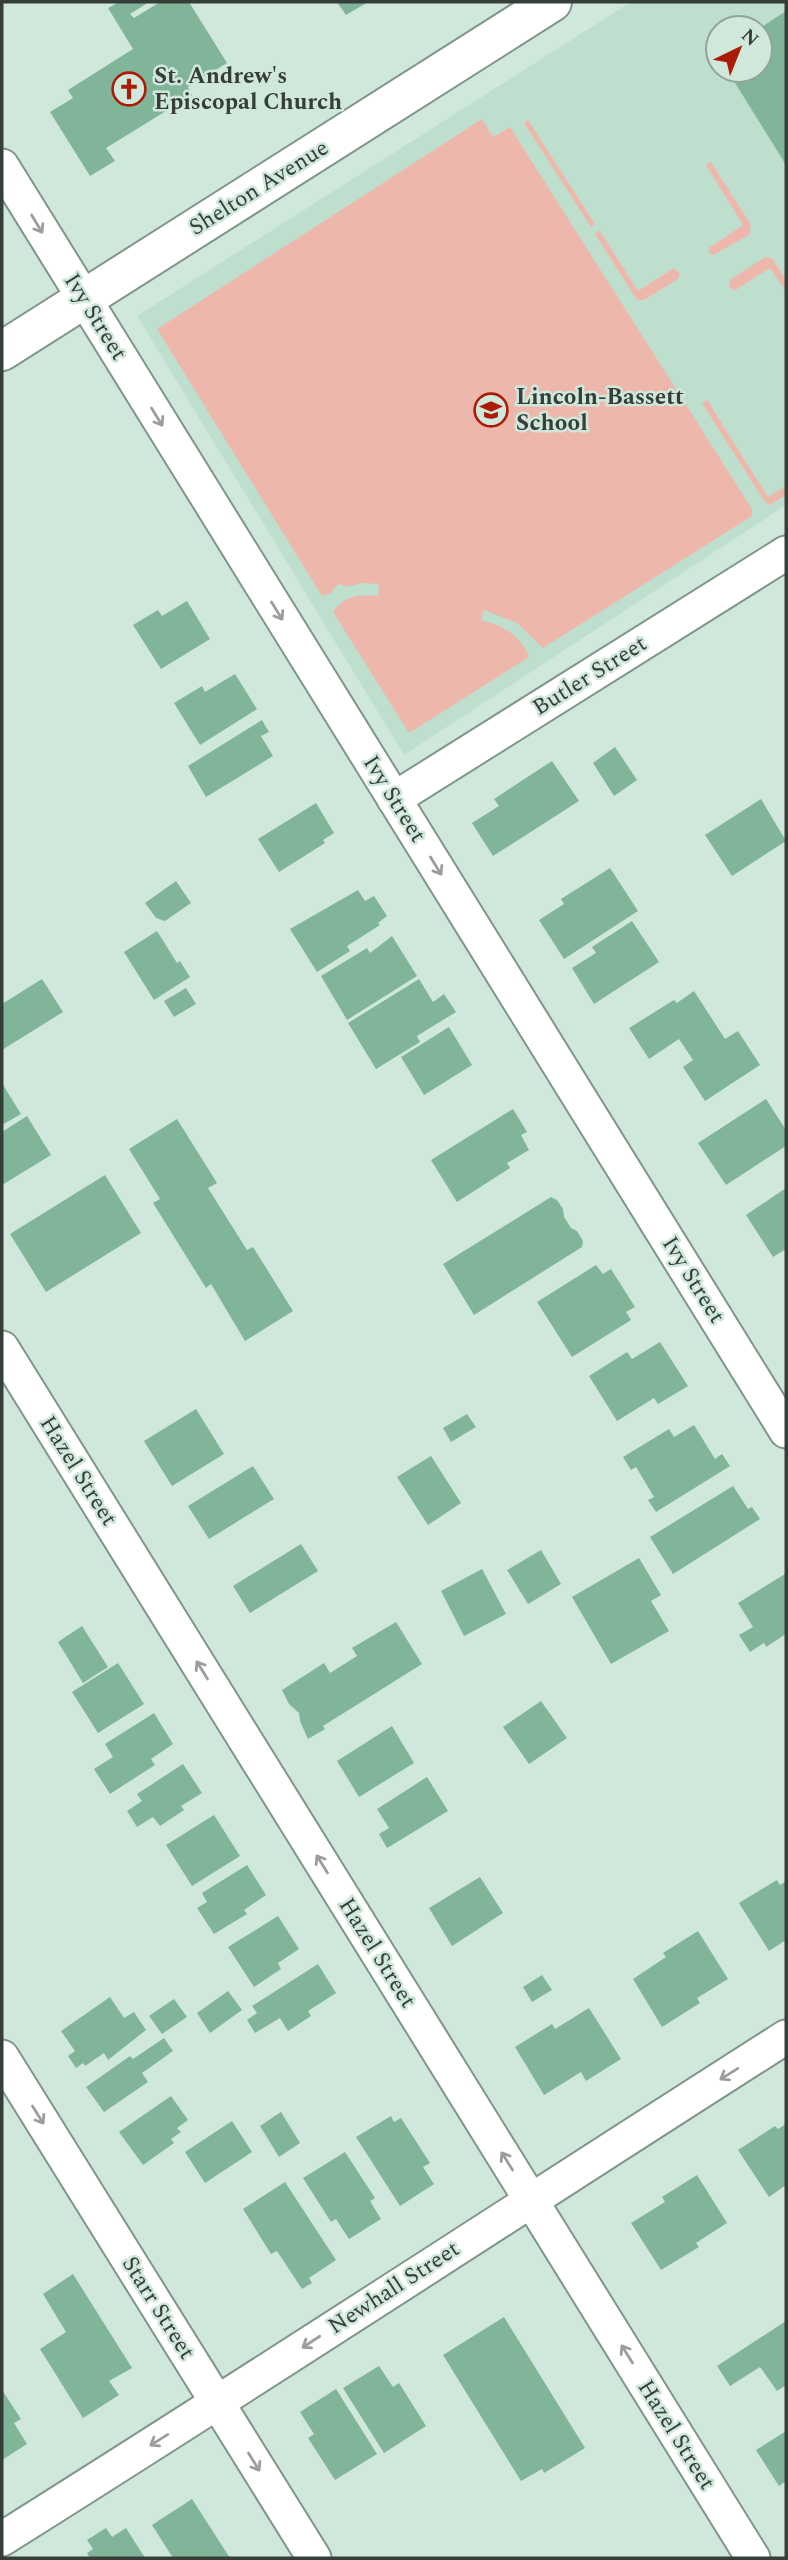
<svg xmlns="http://www.w3.org/2000/svg" width="788" height="2560" font-family="Spectral,serif">
<style>
.built{fill:#bfdfce;fill-rule:evenodd}
.green{fill:#eeb7ac}
.building{fill:#80b59a}
.lines{fill:none;stroke-linecap:round;stroke-linejoin:round}
.minor-casing{stroke:#80968a;stroke-width:37}
.tertiary-casing{stroke:#80968a;stroke-width:42}
.minor{stroke:#fff;stroke-width:33}
.tertiary{stroke:#fff;stroke-width:38}
.oneway{stroke:#9a9e9c}
.labels{text-anchor:middle;dominant-baseline:central;stroke-width:5;stroke-linejoin:round;paint-order:stroke}
.poi-label{font-size:23px;font-weight:bold;fill:#353e39;stroke:#d0e8db;text-anchor:start}
.street-label{font-size:23px;fill:#353e39;stroke:#d0e8db}
</style>
<rect width="100%" height="100%" fill="#d0e8db"/>
<!-- built -->
<path class="built" d="M631 2H786V505L404 755 137 316ZM718 28H760V70H718Z"/>
<!-- green -->
<g class="green">
<path d="M482 119 493 137 510 127 752 509V516L543 648 517 623 484 610 481 620C502 625 522 636 529 657L409 733 333 612C344 596 359 594 378 596L379 584 361 583 347 587 340 584 335 587 331 593 322 596 157 329Z"/>
<path d="M528 120 595 224 591 227 524 123Z"/>
<path d="M711 162 751 225 749 235 713 255 709 253V248L743 225 706 165Z"/>
<path d="M600 231 638 291 674 268 680 274 678 279 644 300H637L595 234Z"/>
<path d="M765 257 772 258 786 280V292L770 268 734 291 729 285 730 280Z"/>
<path d="M707 400 768 497 786 486V495L770 505 765 502 702 403Z"/>
</g>
<!-- building -->
<g class="building">
<path d="M119 2H149L130 14 134 18 160 2H189L227 63 188 87 192 95 106 148 115 161 90 176 50 112 73 98 68 90 133 49 108 8Z"/>
<path d="M337 2H368L346 15Z"/>
<path d="M786 11V165L727 70H760V28Z"/>
<path d="M187 601 210 639 161 669 133 625 158 610 162 616Z"/>
<path d="M235 674 257 709 200 745 174 703 202 686 205 692Z"/>
<path d="M262 720 269 732 261 736 273 756 206 797 188 766Z"/>
<path d="M615 747 637 780 614 796 593 763Z"/>
<path d="M552 761 579 801 493 856 472 823 499 806 494 799Z"/>
<path d="M761 799 786 841 732 876 705 835Z"/>
<path d="M316 803 334 833 323 840 325 843 279 872 258 839Z"/>
<path d="M610 868 638 911 564 959 539 920 564 904 561 899Z"/>
<path d="M176 881 191 903 165 921 156 918 145 903Z"/>
<path d="M358 890 365 901 374 896 387 916 378 923 380 925 347 946 350 951 317 972 290 929Z"/>
<path d="M632 921 659 962 594 1004 572 968 596 953 592 947Z"/>
<path d="M157 931 177 963 180 961 190 977 154 1000 124 952Z"/>
<path d="M392 936 417 976 347 1020 321 976 367 948 370 953Z"/>
<path d="M42 979 63 1012 2 1050V1004Z"/>
<path d="M419 979 433 1002 444 994 456 1012 417 1036 420 1042 376 1069 348 1023Z"/>
<path d="M186 988 196 1004 174 1017 164 1001Z"/>
<path d="M694 991 725 1039 738 1031 760 1065 705 1101 683 1067 693 1060 679 1039 649 1059 629 1028 674 1000 677 1003Z"/>
<path d="M449 1027 472 1065 424 1095 401 1057Z"/>
<path d="M2 1083 21 1114 2 1125Z"/>
<path d="M766 1099 786 1130V1146L726 1185 698 1143Z"/>
<path d="M513 1109 527 1132 521 1135 529 1150 507 1163 510 1168 457 1202 431 1160Z"/>
<path d="M27 1116 51 1155 2 1185V1132Z"/>
<path d="M177 1119 217 1183 208 1188 247 1250 253 1247 293 1311 245 1341 211 1284 206 1288 153 1203 160 1199 129 1149Z"/>
<path d="M105 1175 141 1233 46 1292 10 1234Z"/>
<path d="M786 1188V1249L773 1257 746 1215Z"/>
<path d="M551 1197 557 1200 563 1209 564 1217 571 1228 577 1231 583 1241 582 1247 474 1315 443 1264Z"/>
<path d="M596 1265 603 1274 611 1269 635 1307 626 1312 631 1320 572 1357 537 1302Z"/>
<path d="M660 1342 688 1386 658 1404 654 1398 617 1421 589 1376 627 1352 632 1359Z"/>
<path d="M196 1409 224 1454 172 1486 144 1441Z"/>
<path d="M467 1414 476 1427 451 1442 443 1428Z"/>
<path d="M694 1425 715 1459 722 1454 730 1466 656 1512 648 1500 654 1497 636 1467 631 1470 623 1457 669 1429 674 1437Z"/>
<path d="M431 1456 461 1503 428 1525 397 1477Z"/>
<path d="M253 1466 274 1499 209 1539 188 1506Z"/>
<path d="M733 1486 748 1509 752 1507 760 1519 673 1574 650 1537Z"/>
<path d="M301 1544 318 1571 250 1613 233 1586Z"/>
<path d="M541 1550 561 1584 528 1604 507 1570Z"/>
<path d="M639 1558 661 1595 651 1601 669 1631 611 1664 572 1597Z"/>
<path d="M482 1569 506 1614 464 1636 441 1591Z"/>
<path d="M785 1574 786 1634 766 1647 764 1643 750 1652 739 1635 753 1627 738 1603Z"/>
<path d="M396 1622 422 1664 323 1726 325 1729 308 1739 300 1721 299 1713 289 1704 282 1690 324 1663 330 1673 357 1656 352 1648Z"/>
<path d="M82 1626 108 1667 83 1683 58 1642Z"/>
<path d="M118 1663 144 1704 98 1733 72 1692Z"/>
<path d="M541 1701 567 1738 529 1764 503 1727Z"/>
<path d="M154 1713 173 1744 151 1759 155 1765 110 1794 94 1769 113 1757 105 1744Z"/>
<path d="M392 1726 414 1763 359 1797 337 1761Z"/>
<path d="M183 1764 202 1793 181 1806 184 1810 160 1826 153 1817 137 1827 127 1811 142 1801 137 1794Z"/>
<path d="M427 1777 448 1811 387 1848 379 1834 389 1828 377 1809Z"/>
<path d="M214 1815 240 1856 192 1886 166 1845Z"/>
<path d="M247 1865 266 1895 244 1910 247 1914 214 1934 197 1908 207 1902 202 1893Z"/>
<path d="M480 1877 503 1913 452 1946 429 1908Z"/>
<path d="M777 1880 780 1885 786 1881V1940L769 1951 739 1903Z"/>
<path d="M278 1916 299 1949 278 1963 281 1969 254 1987 228 1947Z"/>
<path d="M698 1931 728 1979 697 1998 700 2003 662 2027 633 1979 666 1957 663 1953Z"/>
<path d="M318 1964 336 1993 308 2011 311 2016 288 2031 280 2018 255 2033 247 2020 257 2013 252 2006Z"/>
<path d="M542 1975 552 1990 532 2002 523 1987Z"/>
<path d="M228 1991 242 2010 210 2033 197 2013Z"/>
<path d="M110 1997 124 2018 134 2012 146 2030 108 2060 104 2053 85 2066 83 2063 76 2068 68 2056 75 2051 61 2031Z"/>
<path d="M174 1999 187 2017 162 2034 149 2016Z"/>
<path d="M589 2008 621 2059 586 2081 581 2072 544 2095 515 2047 552 2024 555 2029Z"/>
<path d="M164 2038 173 2051 142 2073 148 2082 104 2112 86 2087 130 2056 133 2059Z"/>
<path d="M171 2096 188 2120 177 2128 181 2132 171 2139 174 2143 143 2165 119 2132Z"/>
<path d="M281 2112 300 2143 279 2157 260 2126Z"/>
<path d="M391 2116 394 2122 401 2118 430 2163 423 2167 434 2184 400 2206 356 2137Z"/>
<path d="M232 2121 252 2152 205 2183 185 2152Z"/>
<path d="M786 2124V2185L769 2197 738 2150 775 2126 778 2129Z"/>
<path d="M345 2152 375 2198 370 2201 381 2219 349 2239 336 2219 331 2222 303 2178Z"/>
<path d="M697 2175 727 2223 696 2243 699 2247 661 2270 631 2223 665 2202 662 2197Z"/>
<path d="M285 2182 336 2260 309 2278 312 2283 302 2289 277 2251 271 2254 243 2209Z"/>
<path d="M73 2274 132 2368 109 2381 119 2395 83 2418 40 2349 66 2332 43 2294Z"/>
<path d="M504 2317 585 2448 544 2473 542 2469 521 2481 443 2355Z"/>
<path d="M786 2321V2385L777 2391 760 2367 730 2386 717 2366Z"/>
<path d="M379 2366 393 2387 399 2383 426 2426 384 2453 343 2388Z"/>
<path d="M336 2389 377 2454 335 2480 308 2438 314 2434 300 2412Z"/>
<path d="M2 2390 21 2419 14 2423 27 2444 2 2460Z"/>
<path d="M786 2431V2481L779 2486 756 2450Z"/>
<path d="M192 2499 230 2558H173L152 2525Z"/>
<path d="M106 2528 112 2537 126 2528 145 2558H90L87 2553 93 2549 87 2540Z"/>
</g>
<g class="lines">
<defs>
<g id="minor">
<path d="M2 166 786 1431"/>
<path d="M394 799 786 553"/>
<path d="M2 1348 753 2558"/>
<path d="M2 2057 314 2558"/>
<path d="M2 2539C265 2374 524 2204 786 2037"/>
</g>
<path id="tertiary" d="M2 351 552 2"/>
</defs>
<!-- minor casing -->
<use href="#minor" class="minor-casing"/>
<!-- tertiary casing -->
<use href="#tertiary" class="tertiary-casing"/>
<!-- minor -->
<use href="#minor" class="minor"/>
<!-- tertiary -->
<use href="#tertiary" class="tertiary"/>
</g>
<!-- one-way arrows -->
<defs><path id="oneway-shaft" d="M-6 0H5M1.5-3L5.5 0L1.5 3" fill="none" stroke-width="1.6" stroke-linecap="round" stroke-linejoin="round" transform="scale(1.75)"/></defs>
<g class="oneway">
<use href="#oneway-shaft" transform="translate(37 224) rotate(59)"/>
<use href="#oneway-shaft" transform="translate(157 417) rotate(58)"/>
<use href="#oneway-shaft" transform="translate(277 611) rotate(58)"/>
<use href="#oneway-shaft" transform="translate(436 866) rotate(58)"/>
<use href="#oneway-shaft" transform="translate(202 1670) rotate(-122)"/>
<use href="#oneway-shaft" transform="translate(322 1864) rotate(-122)"/>
<use href="#oneway-shaft" transform="translate(729 2074) rotate(148)"/>
<use href="#oneway-shaft" transform="translate(38 2115) rotate(58)"/>
<use href="#oneway-shaft" transform="translate(507 2161) rotate(-122)"/>
<use href="#oneway-shaft" transform="translate(311 2342) rotate(147)"/>
<use href="#oneway-shaft" transform="translate(627 2354) rotate(-122)"/>
<use href="#oneway-shaft" transform="translate(159 2440) rotate(148)"/>
<use href="#oneway-shaft" transform="translate(254 2462) rotate(58)"/>
</g>
<!-- icons -->
<defs>
<symbol id="church-ring" viewBox="-11 -11 22 22"><circle r="9.5" fill="#d0e8db" stroke="#ab1b06" stroke-width="1.5"/><path d="M-1.2-6h2.4v3.5h3.3v2.4h-3.3V6h-2.4V-.1h-3.3v-2.4h3.3Z" fill="#ab1b06"/></symbol>
<symbol id="school-ring" viewBox="-11 -11 22 22"><circle r="9.5" fill="#d0e8db" stroke="#ab1b06" stroke-width="1.5"/><path d="M0-5L7-2L0 1L-7-2ZM-4 1L0 2.5L4 1V4Q0 6-4 4Z" fill="#ab1b06"/></symbol>
</defs>
<g fill-rule="evenodd">
<use href="#church-ring" x="110" y="70" width="38" height="38"/>
<use href="#school-ring" x="472" y="391" width="38" height="38"/>
</g>
<g class="labels">
<!-- poi labels -->
<g class="poi-label">
<text x="154" y="76">St. Andrew's<tspan x="154" dy="26">Episcopal Church</tspan></text>
<text x="516" y="397">Lincoln-Bassett<tspan x="516" dy="26">School</tspan></text>
</g>
<!-- street labels -->
<g class="street-label">
<text transform="translate(259 188) rotate(-32)">Shelton Avenue</text>
<text transform="translate(95 317) rotate(58)">Ivy Street</text>
<text transform="translate(590 676) rotate(-32)">Butler Street</text>
<text transform="translate(394 799) rotate(58)">Ivy Street</text>
<text transform="translate(693 1280) rotate(58)">Ivy Street</text>
<text transform="translate(78 1471) rotate(58)">Hazel Street</text>
<text transform="translate(377 1953) rotate(58)">Hazel Street</text>
<text transform="translate(394 2288) rotate(-33)">Newhall Street</text>
<text transform="translate(158 2308) rotate(58)">Starr Street</text>
<text transform="translate(676 2435) rotate(58)">Hazel Street</text>
</g>
</g>
<!-- border -->
<rect width="788" height="2560" fill="none" stroke="#353e39" stroke-width="7"/>
<!-- north arrow -->
<g transform="translate(739 49) rotate(43)"><circle r="33" fill="#d0e8db" stroke="#92a49a" stroke-width="2"/>
<path d="M0-5L12 26L0 18L-12 26Z" fill="#ab1b06"/>
<text y="-10" font-size="19" font-weight="bold" text-anchor="middle" fill="#353e39">N</text>
</g>
</svg>
